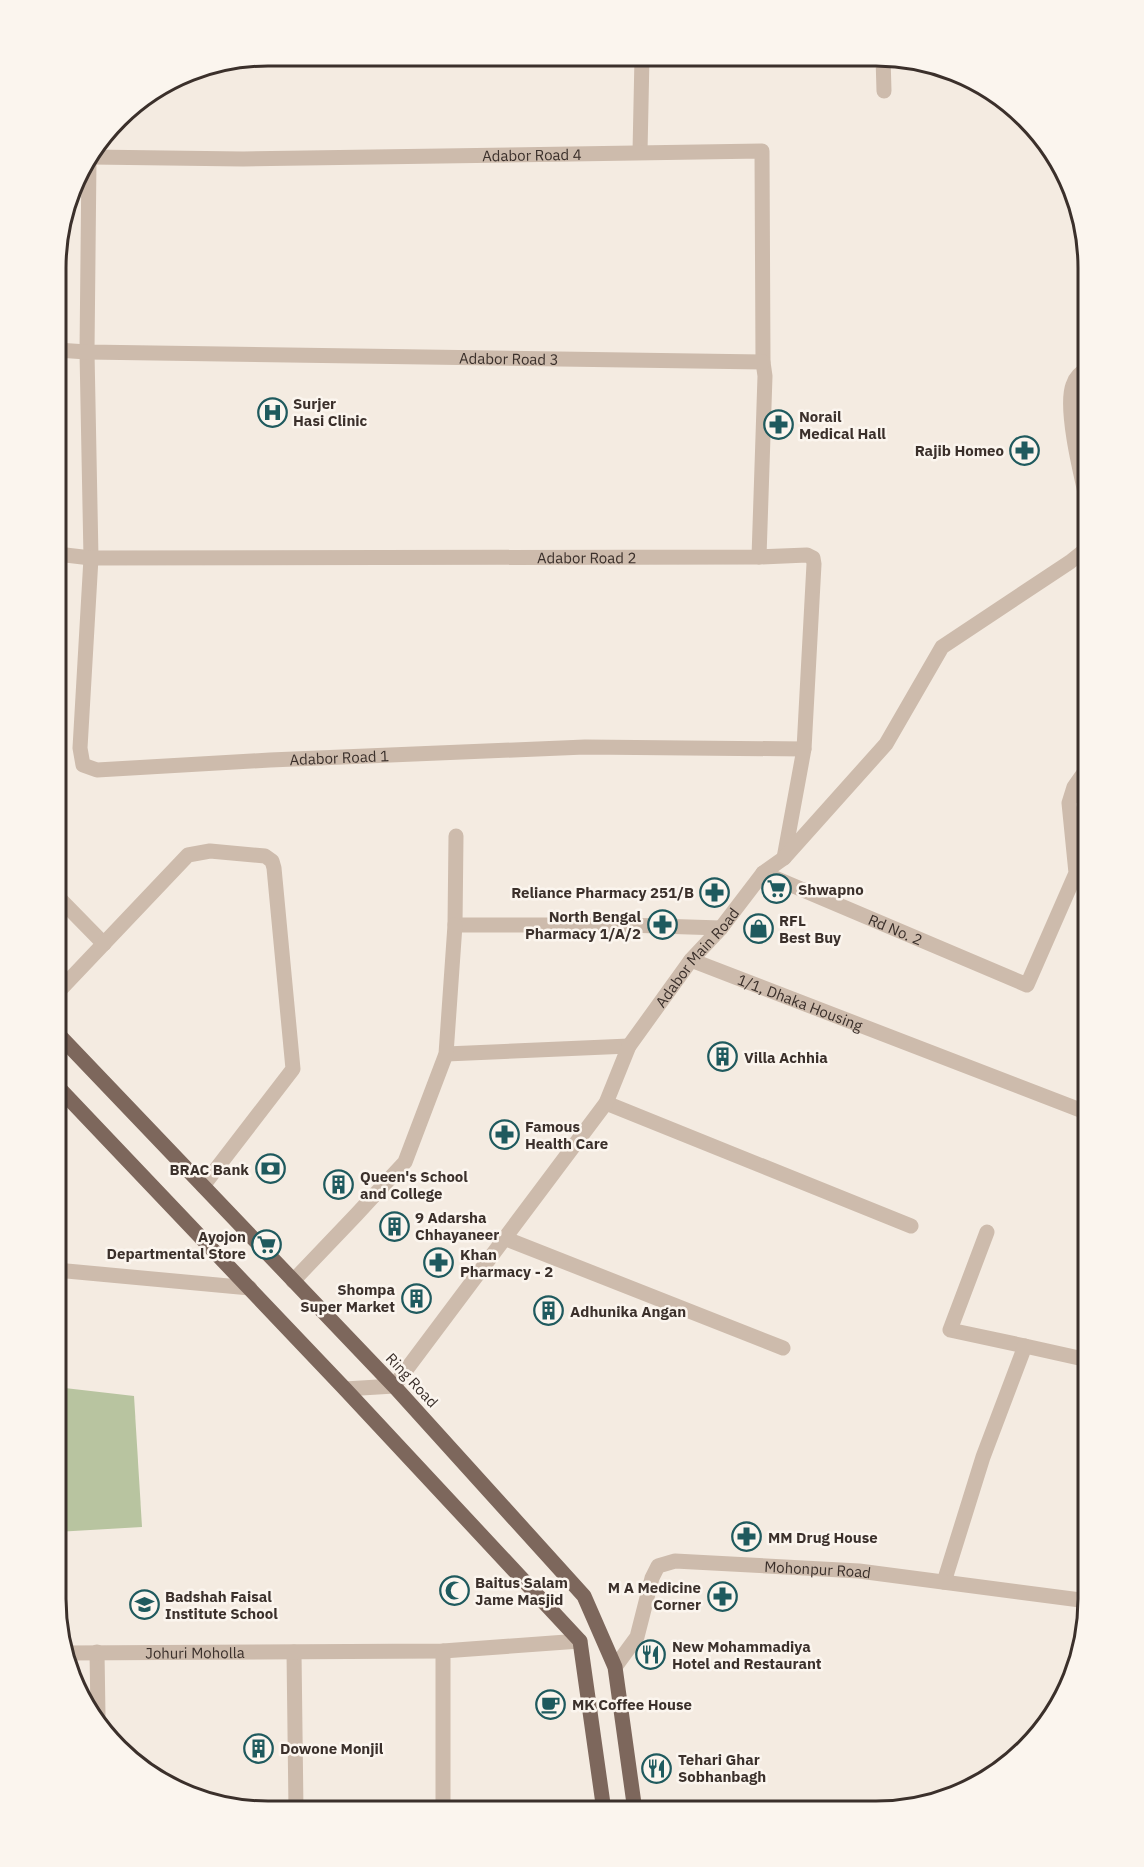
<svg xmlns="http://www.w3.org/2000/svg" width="1144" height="1867" font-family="'IBM Plex Sans',sans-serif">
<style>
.green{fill:#b8c4a0}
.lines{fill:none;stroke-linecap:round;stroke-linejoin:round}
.minor{stroke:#cdbbac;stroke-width:15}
.major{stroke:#7d675c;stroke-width:15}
.labels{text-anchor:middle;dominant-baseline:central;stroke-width:5;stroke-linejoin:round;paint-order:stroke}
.street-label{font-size:15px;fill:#3b302b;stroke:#fbf5ee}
.poi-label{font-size:15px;font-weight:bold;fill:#3b302b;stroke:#fbf5ee;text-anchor:start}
.rim{fill:none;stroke:#3b302b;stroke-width:3}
</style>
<rect width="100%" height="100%" fill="#f4ebe1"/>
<!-- green -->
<path class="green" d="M56 1387 134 1396 142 1527 56 1532Z"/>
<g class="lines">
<!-- minor -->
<g class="minor">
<path d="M883 57 884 91"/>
<path d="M640 152 642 57"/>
<path id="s1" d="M91 157 243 159 762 151 763 362 765 376 759 557"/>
<path id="s2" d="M89 159 87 352 91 558 80 748 83 765 97 770 270 760 585 747 804 749"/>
<path id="s3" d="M57 350 87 352 763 362"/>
<path d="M1088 505C1082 479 1064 408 1073 385 1076 376 1081 372 1088 369"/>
<path id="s4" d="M57 554 91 558 759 557 807 555 813 558 814 564 804 749 784 858"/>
<path d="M456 836 455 925H626L721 928"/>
<path id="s5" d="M763 873 1027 985 1076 873 1069 803 1074 787 1088 767"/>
<path d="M56 895 104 944"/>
<path id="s6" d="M691 960 1088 1113"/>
<path d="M56 994 188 855 210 851 265 856 272 861 274 868 293 1069 203 1186"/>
<path d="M446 1054 629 1046"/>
<path d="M606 1103 911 1226"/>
<path d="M987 1232 950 1330 1025 1346"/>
<path d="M504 1238 783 1348"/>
<path d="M56 1270 250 1288"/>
<path d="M293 1281 356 1215 405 1162 446 1054 455 925"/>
<path id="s7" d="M345 1389 394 1386 606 1103 629 1046 691 960 721 928 763 873 784 858 886 744 942 647 1070 562 1085 550 1088 545"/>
<path d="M944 1582 983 1457 1025 1346 1088 1360"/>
<path d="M97 1652 98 1715"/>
<path d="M294 1652 296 1810"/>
<path id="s8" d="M66 1653 443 1651 580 1641"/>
<path id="s9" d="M615 1667 637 1637 652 1578 658 1566 675 1561 859 1571 1088 1601"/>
<path d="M443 1810V1651"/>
</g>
<!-- major -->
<g class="major">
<path d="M56 1032 394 1386 584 1596 615 1667 635 1811"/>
<path d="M56 1085 345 1389 580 1641 604 1811"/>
</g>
</g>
<!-- icons -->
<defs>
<symbol id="hospital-ring" viewBox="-11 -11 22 22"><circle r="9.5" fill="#fbf5ee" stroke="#1f5a5e" stroke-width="1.5"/><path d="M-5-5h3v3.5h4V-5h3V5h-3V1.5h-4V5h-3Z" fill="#1f5a5e"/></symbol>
<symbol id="pharmacy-ring" viewBox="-11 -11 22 22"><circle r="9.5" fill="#fbf5ee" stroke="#1f5a5e" stroke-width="1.5"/><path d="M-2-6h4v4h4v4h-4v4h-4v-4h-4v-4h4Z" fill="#1f5a5e"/></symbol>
<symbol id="supermarket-ring" viewBox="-11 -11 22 22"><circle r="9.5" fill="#fbf5ee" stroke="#1f5a5e" stroke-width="1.5"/><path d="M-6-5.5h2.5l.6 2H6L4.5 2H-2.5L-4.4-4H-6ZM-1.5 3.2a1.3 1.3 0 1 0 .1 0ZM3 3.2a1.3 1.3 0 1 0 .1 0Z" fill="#1f5a5e"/></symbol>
<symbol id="shop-ring" viewBox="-11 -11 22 22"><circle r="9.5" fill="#fbf5ee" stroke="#1f5a5e" stroke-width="1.5"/><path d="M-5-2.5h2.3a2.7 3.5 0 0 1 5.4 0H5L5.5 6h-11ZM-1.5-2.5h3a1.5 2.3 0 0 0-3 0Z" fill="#1f5a5e"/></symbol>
<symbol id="building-ring" viewBox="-11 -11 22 22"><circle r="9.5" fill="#fbf5ee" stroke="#1f5a5e" stroke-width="1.5"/><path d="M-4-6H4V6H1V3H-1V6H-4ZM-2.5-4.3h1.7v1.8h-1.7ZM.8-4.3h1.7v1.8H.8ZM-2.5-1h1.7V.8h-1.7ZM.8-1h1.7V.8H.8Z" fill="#1f5a5e"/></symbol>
<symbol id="bank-ring" viewBox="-11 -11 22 22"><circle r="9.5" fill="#fbf5ee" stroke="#1f5a5e" stroke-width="1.5"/><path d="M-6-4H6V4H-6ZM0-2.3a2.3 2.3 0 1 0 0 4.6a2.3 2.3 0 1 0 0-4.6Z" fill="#1f5a5e"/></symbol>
<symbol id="mosque-ring" viewBox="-11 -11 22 22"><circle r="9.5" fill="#fbf5ee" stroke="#1f5a5e" stroke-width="1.5"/><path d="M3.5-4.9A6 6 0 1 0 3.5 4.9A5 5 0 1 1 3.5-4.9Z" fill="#1f5a5e"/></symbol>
<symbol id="school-ring" viewBox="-11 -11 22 22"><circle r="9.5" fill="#fbf5ee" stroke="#1f5a5e" stroke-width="1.5"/><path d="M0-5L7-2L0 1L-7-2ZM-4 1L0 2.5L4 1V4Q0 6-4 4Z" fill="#1f5a5e"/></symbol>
<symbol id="restaurant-ring" viewBox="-11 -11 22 22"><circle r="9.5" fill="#fbf5ee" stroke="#1f5a5e" stroke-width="1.5"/><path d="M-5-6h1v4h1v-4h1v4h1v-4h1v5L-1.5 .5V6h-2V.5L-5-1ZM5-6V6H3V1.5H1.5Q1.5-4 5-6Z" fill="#1f5a5e"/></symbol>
<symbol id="cafe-ring" viewBox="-11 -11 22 22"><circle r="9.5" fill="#fbf5ee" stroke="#1f5a5e" stroke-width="1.5"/><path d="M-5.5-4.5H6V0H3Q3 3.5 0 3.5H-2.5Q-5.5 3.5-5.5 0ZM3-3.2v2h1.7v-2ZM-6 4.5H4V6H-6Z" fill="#1f5a5e"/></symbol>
</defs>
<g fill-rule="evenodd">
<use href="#hospital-ring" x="256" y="396" width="33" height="33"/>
<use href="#pharmacy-ring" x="762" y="408" width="33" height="33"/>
<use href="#pharmacy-ring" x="1008" y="434" width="33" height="33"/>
<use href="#supermarket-ring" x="760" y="872" width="33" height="33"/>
<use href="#pharmacy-ring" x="698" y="876" width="33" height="33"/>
<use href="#pharmacy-ring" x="646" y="908" width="33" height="33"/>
<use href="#shop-ring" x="742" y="912" width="33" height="33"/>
<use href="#building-ring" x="706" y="1040" width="33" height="33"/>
<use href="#pharmacy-ring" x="488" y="1118" width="33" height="33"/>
<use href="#bank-ring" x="254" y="1152" width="33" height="33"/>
<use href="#building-ring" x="322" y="1168" width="33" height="33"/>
<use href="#building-ring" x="378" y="1210" width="33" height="33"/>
<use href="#supermarket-ring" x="250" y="1228" width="33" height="33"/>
<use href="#pharmacy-ring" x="422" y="1246" width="33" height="33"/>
<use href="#building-ring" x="400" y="1282" width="33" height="33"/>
<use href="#building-ring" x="532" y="1294" width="33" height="33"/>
<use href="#pharmacy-ring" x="730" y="1520" width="33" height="33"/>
<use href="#mosque-ring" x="438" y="1574" width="33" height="33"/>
<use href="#pharmacy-ring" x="706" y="1580" width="33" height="33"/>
<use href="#school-ring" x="128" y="1588" width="33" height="33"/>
<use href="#restaurant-ring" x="634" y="1638" width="33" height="33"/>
<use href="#cafe-ring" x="534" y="1688" width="33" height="33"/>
<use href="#building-ring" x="242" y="1732" width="33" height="33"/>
<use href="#restaurant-ring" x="640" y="1752" width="33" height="33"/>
</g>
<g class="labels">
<!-- street labels -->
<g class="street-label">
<text stroke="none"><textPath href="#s1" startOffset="441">Adabor Road 4</textPath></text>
<text stroke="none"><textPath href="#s3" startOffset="452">Adabor Road 3</textPath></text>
<text stroke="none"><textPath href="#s4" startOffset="530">Adabor Road 2</textPath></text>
<text stroke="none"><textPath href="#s2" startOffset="864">Adabor Road 1</textPath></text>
<text stroke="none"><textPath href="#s5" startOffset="144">Rd No. 2</textPath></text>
<text stroke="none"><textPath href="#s7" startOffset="576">Adabor Main Road</textPath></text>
<text stroke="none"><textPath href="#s6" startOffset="117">1/1, Dhaka Housing</textPath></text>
<text transform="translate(412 1380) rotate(47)">Ring Road</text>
<text stroke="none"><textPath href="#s9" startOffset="272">Mohonpur Road</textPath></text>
<text stroke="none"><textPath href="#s8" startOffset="129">Johuri Moholla</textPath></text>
</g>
<!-- poi labels -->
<g class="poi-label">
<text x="293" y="403">Surjer<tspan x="293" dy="17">Hasi Clinic</tspan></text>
<text x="799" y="416">Norail<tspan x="799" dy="17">Medical Hall</tspan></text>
<text x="1004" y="450" text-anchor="end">Rajib Homeo</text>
<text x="798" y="889">Shwapno</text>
<text x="694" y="892" text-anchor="end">Reliance Pharmacy 251/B</text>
<text x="641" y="916" text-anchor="end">North Bengal<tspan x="641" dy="17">Pharmacy 1/A/2</tspan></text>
<text x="779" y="920">RFL<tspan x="779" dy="17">Best Buy</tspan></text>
<text x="744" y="1057">Villa Achhia</text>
<text x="525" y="1126">Famous<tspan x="525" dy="17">Health Care</tspan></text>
<text x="249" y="1169" text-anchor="end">BRAC Bank</text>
<text x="360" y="1176">Queen's School<tspan x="360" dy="17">and College</tspan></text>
<text x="415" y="1217">9 Adarsha<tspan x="415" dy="17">Chhayaneer</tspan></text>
<text x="246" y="1236" text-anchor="end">Ayojon<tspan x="246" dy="17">Departmental Store</tspan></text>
<text x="460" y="1254">Khan<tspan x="460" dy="17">Pharmacy - 2</tspan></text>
<text x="395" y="1289" text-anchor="end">Shompa<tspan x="395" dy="17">Super Market</tspan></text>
<text x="570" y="1311">Adhunika Angan</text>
<text x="768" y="1537">MM Drug House</text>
<text x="475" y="1582">Baitus Salam<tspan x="475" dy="17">Jame Masjid</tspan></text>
<text x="701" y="1587" text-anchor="end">M A Medicine<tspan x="701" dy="17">Corner</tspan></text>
<text x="165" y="1596">Badshah Faisal<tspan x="165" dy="17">Institute School</tspan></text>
<text x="672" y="1646">New Mohammadiya<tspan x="672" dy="17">Hotel and Restaurant</tspan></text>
<text x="572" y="1704">MK Coffee House</text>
<text x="280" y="1748">Dowone Monjil</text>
<text x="678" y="1759">Tehari Ghar<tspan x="678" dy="17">Sobhanbagh</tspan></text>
</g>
</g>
<!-- crop -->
<path d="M0 0H1144V1867H0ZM268 66H876A202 202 0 0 1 1078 268V1599A202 202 0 0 1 876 1801H268A202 202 0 0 1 66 1599V268A202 202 0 0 1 268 66Z" fill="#fbf5ee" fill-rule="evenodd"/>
<path class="rim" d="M268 66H876A202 202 0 0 1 1078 268V1599A202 202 0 0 1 876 1801H268A202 202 0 0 1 66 1599V268A202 202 0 0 1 268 66Z"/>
</svg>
